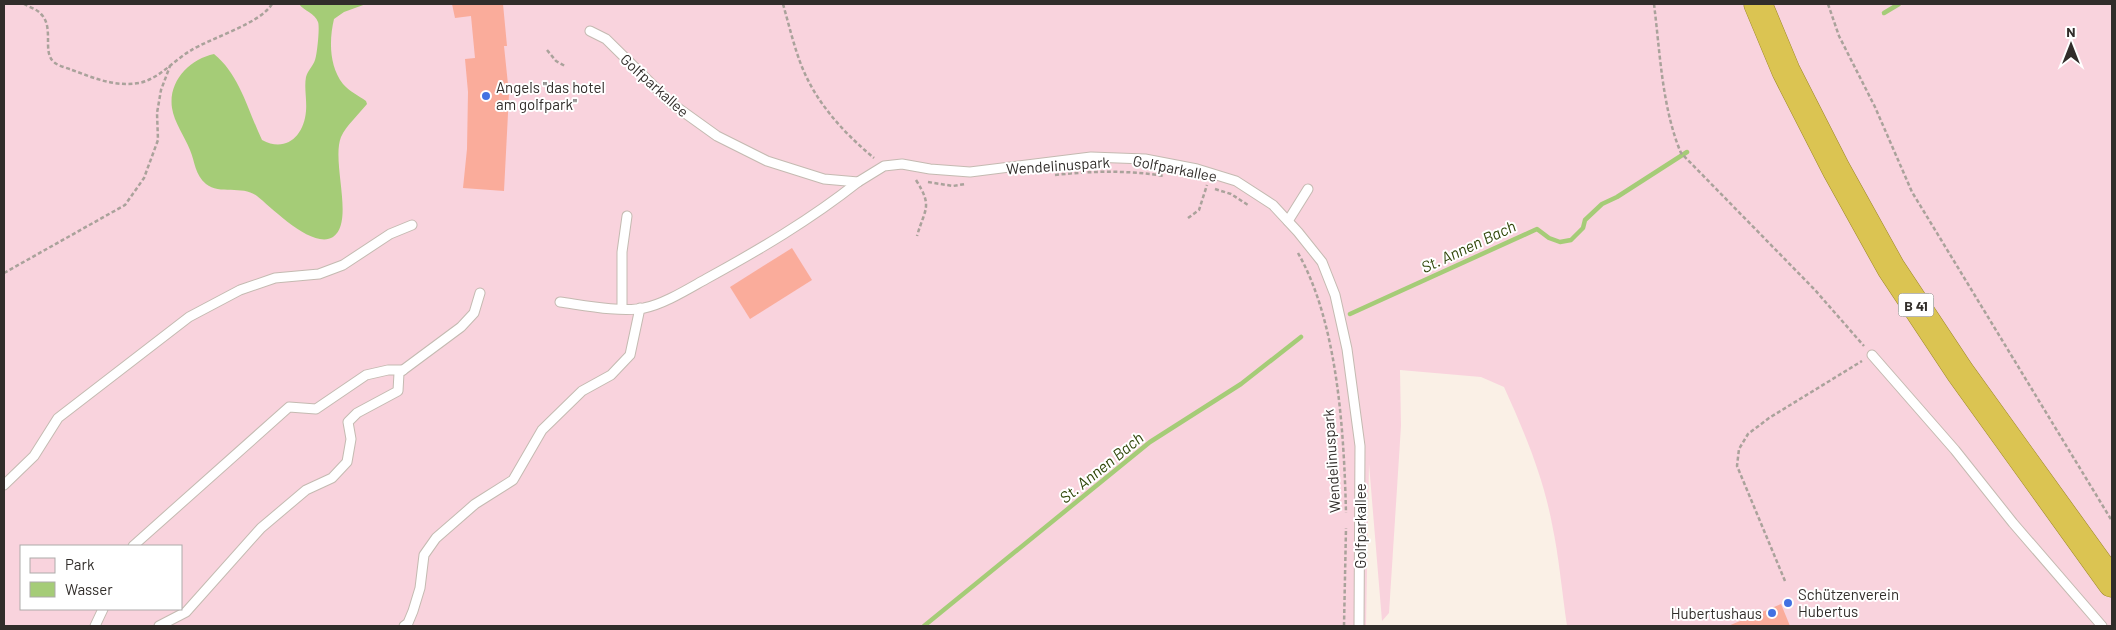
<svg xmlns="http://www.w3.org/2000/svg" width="2116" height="630" font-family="Barlow,sans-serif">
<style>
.green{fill:#f9d3dd;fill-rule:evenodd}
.water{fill:#a5cc77}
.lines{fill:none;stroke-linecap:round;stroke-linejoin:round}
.stream{stroke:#a5cc77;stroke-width:4.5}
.building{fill:#faac9b}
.service-casing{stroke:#c4bab1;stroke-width:11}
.trunk-casing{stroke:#9a8628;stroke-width:29}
.path{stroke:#aaa29b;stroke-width:2.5;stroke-dasharray:4 2.5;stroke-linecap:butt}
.service{stroke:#fff;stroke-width:9}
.trunk{stroke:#dbc452;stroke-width:28}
.poi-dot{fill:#4271e2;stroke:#fff;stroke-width:2}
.labels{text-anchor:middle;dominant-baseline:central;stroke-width:4;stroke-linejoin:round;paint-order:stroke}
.shield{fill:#fff;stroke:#6f6c6a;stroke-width:1}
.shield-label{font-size:14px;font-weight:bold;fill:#312d2a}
.street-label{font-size:15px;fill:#312d2a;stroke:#fff}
.poi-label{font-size:15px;fill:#312d2a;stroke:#fff;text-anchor:start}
.water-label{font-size:16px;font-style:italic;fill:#2f4608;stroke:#fff}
</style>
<rect width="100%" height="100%" fill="#faf0e6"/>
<!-- green -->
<path class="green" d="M4 4H2112V626H1567C1562 592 1559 557 1552 524 1543 476 1524 431 1504 387L1481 377 1400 370 1401 426 1389 613 1382 621 1369 464 1366 626H4ZM21 546H181V609H21Z"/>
<!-- water -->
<path class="water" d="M299 4H366L344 12 334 19C329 40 329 66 343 84 349 91 359 96 366 101L367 104C359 114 346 126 341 137 331 162 355 222 333 237 313 250 272 208 257 196 243 185 220 195 206 184 195 175 195 162 190 150 185 137 174 122 172 108 168 81 190 59 214 54 240 75 248 111 262 140 286 153 304 136 306 111 307 100 304 88 306 77 308 70 313 66 315 60 317 55 320 27 318 22 315 13 304 11 299 4Z"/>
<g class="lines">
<!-- stream -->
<g class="stream">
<path d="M1884 13 1899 4"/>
<path d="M1350 314 1537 229 1549 238 1560 242 1571 240 1583 228 1585 220 1602 204 1617 197 1687 152"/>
<path d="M924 626 1150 442 1241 384 1301 337"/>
</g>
</g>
<!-- building -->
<g class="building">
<path d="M452 4H503L507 46H504L509 94 504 191 463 188 467 149 468 92 465 59 475 58 471 16 455 18Z"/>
<path d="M792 248 812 280 750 319 730 287Z"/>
<path d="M1781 604 1790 626H1728Z"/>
</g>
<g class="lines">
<defs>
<g id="service">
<path d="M590 31 606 39 671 103 717 136 767 161 824 179 858 182 884 166 902 164 930 169 970 172 1091 157 1145 159 1197 169 1236 181 1273 205 1298 232 1322 262 1335 295 1347 349 1360 446 1359 626"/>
<path d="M1288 221 1308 189"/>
<path d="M560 302C582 305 622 313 644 308 664 304 688 289 706 279 759 250 810 220 858 182"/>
<path d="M622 308V252L627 216"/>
<path d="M1872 355 1955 450 2013 523 2102 626"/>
<path d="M4 485 34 456 58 418 189 317 240 290 275 278 319 274 343 265 390 234 412 225"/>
<path d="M133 546 289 407 316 409 366 375 388 370H403"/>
<path d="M95 626 103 609"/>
<path d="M159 626 186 612 261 528 306 490 332 478 347 462 351 439 348 422 357 413 398 391 399 373 461 327 474 313 480 293"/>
<path d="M404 626 408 623 413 611 420 588 424 555 436 538 475 504 513 480 542 430 582 391 611 375 630 355 640 308"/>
</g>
<path id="trunk" d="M1758 4 1786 71 1836 169 1891 268 1960 372 2112 583"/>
</defs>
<!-- service casing -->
<use href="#service" class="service-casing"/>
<!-- trunk casing -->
<use href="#trunk" class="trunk-casing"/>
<!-- path -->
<g class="path">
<path d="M24 4C29 7 37 9 41 14 55 28 41 53 55 63 59 66 67 68 72 70 94 78 114 87 139 83 159 79 173 61 190 51 210 38 260 24 272 4"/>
<path d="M783 4C789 25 794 47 802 67 817 104 844 133 874 158"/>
<path d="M1654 4C1660 52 1662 108 1681 153L1815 290 1864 346"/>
<path d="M1828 4 1839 36 1875 107 1912 192 2112 521"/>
<path d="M547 50 556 61 565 66"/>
<path d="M1055 175C1092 171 1127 170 1164 176"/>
<path d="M916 180C933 207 925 208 917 236"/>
<path d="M928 182 953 186 965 184"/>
<path d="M1215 189 1231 194 1248 205"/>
<path d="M1188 218 1199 210 1207 185"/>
<path d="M1298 253C1338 323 1344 433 1346 513"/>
<path d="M4 273 125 205 144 178 158 140 157 113 161 90 170 66"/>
<path d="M1785 581 1737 466 1739 449 1748 434 1769 418 1862 361"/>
<path d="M1344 626 1346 528"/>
</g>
<!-- service -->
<use href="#service" class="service"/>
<!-- trunk -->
<use href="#trunk" class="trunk"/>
</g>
<!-- markers -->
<g class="poi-dot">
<circle cx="486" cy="96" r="5"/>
<circle cx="1788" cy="603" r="5"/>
<circle cx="1772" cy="613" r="5"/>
</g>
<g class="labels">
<!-- shield labels -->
<rect class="shield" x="1898.5" y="293.5" width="35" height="23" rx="4"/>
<g class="shield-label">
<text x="1916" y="305">B 41</text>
</g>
<!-- street labels -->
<g class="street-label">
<text transform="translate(655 85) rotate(42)">Golfparkallee</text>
<text transform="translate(1058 165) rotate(-4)">Wendelinuspark</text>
<text transform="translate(1175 168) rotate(11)">Golfparkallee</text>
<text transform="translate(1331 461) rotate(-94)">Wendelinuspark</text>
<text transform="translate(1360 526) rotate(-90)">Golfparkallee</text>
</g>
<!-- poi labels -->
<g class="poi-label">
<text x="496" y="87">Angels "das hotel<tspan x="496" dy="17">am golfpark"</tspan></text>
<text x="1798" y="594">Schützenverein<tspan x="1798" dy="17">Hubertus</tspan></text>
<text x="1762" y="613" text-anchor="end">Hubertushaus</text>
</g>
<!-- water labels -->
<g class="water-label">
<text transform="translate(1468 246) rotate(-25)">St. Annen Bach</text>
<text transform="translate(1101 467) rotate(-39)">St. Annen Bach</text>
</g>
</g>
<!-- border -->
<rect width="2116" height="630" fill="none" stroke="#312d2a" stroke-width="10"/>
<!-- legend -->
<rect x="20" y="545" width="162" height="65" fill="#ffffff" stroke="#adabaa"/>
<rect x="30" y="558" width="25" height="15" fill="#f9d3dd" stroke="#adabaa"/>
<text x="65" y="570" font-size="15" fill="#312d2a">Park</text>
<rect x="30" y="582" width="25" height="15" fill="#a5cc77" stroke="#adabaa"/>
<text x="65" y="595" font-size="15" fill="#312d2a">Wasser</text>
<!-- north arrow -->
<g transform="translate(2071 45)" stroke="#ffffff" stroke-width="4" paint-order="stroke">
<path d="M0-4L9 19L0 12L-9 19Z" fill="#312d2a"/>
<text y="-8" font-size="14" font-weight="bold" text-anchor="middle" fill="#312d2a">N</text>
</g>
</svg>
